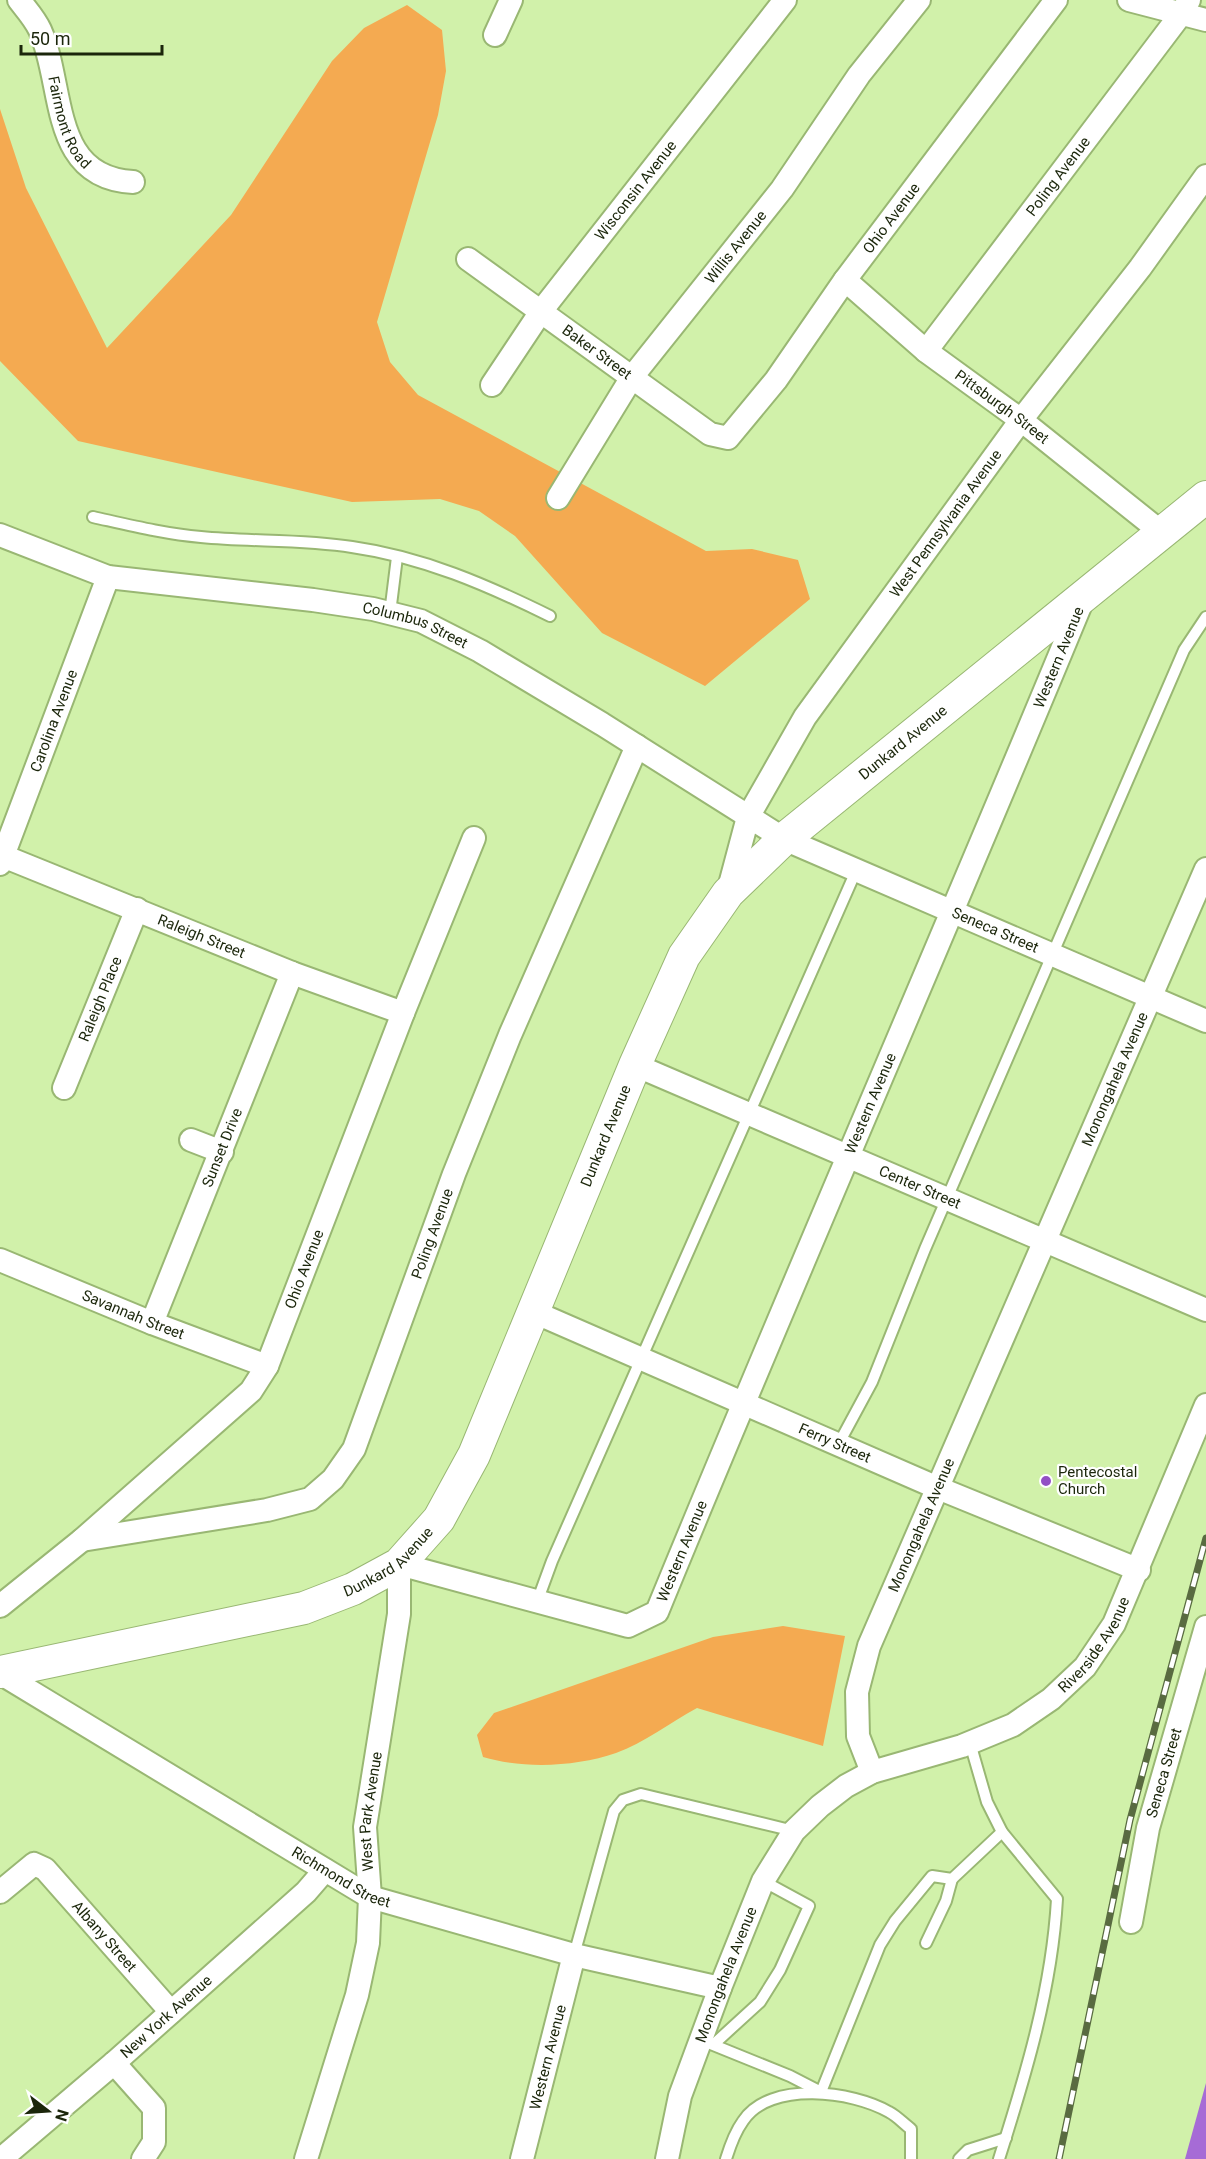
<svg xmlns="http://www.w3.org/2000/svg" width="1206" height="2159" font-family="Roboto,sans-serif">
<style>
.green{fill:#f4aa51}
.water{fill:#a66bd6}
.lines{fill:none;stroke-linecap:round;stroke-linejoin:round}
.service-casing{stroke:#99b773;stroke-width:14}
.minor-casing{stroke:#99b773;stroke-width:26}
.secondary-casing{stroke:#99b773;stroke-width:34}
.service{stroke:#fff;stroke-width:10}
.minor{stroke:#fff;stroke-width:22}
.secondary{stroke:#fff;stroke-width:32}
.rail-casing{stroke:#596b41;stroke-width:7}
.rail{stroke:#fff;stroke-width:4.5;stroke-dasharray:14;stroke-linecap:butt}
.poi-dot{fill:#9350c5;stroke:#fff;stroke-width:2}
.labels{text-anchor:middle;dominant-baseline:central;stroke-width:4.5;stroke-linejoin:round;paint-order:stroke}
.street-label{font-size:15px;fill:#1b260b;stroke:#fff}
.poi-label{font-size:15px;fill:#1b260b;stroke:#fff;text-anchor:start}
</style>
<rect width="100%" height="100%" fill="#d1f1aa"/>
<!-- green -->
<g class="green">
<path d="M407 5 442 30 446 71 438 115 377 322 390 362 418 395 706 551 752 549 798 560 810 599 705 686 602 633 515 536 479 511 440 499 352 502 78 441 0 361V109L26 188 107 348 231 215 332 61 364 28Z"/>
<path d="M783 1626 845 1636 823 1746 697 1708C671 1722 644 1743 616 1753 575 1767 524 1769 483 1757L477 1735 494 1713 713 1637Z"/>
</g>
<!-- water -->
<path class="water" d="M1206 2083V2159H1185Z"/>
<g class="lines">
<defs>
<g id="service">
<path d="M93 517C129 525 165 534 201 537 252 542 302 539 352 547 423 557 487 585 550 616"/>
<path d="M390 613 397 557"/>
<path d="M838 1445 872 1382 925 1249 1184 650 1206 617"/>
<path d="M537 1602 552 1561 856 871"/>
<path d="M970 1743 987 1802 1002 1832 1057 1899C1052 1988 1026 2074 999 2159"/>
<path d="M926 1943 946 1901 952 1879"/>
<path d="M574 1955 614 1811 623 1800 641 1794 794 1831"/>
<path d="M701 2040 790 2076 821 2092 880 1945 895 1921 932 1876 952 1879 1002 1832"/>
<path d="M714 2044 760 2002 780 1970 809 1906 763 1881"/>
<path d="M726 2159C730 2146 735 2132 743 2121 770 2080 853 2091 889 2112 897 2116 904 2124 911 2129V2159"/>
<path d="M959 2159 968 2150 1006 2138"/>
</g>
<g id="minor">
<path id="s1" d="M19 0C26 9 35 19 40 30 65 86 49 178 133 182"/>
<path d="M1129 0 1206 20"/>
<path d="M495 35 511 0"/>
<path id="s2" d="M468 259 710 434 728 438 776 380 845 280 1056 0"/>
<path id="s3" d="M845 280 926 351 1021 420 1161 532"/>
<path id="s4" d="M926 351 1181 14 1189 0"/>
<path id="s5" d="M492 385 542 310 785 0"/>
<path id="s6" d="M558 498 632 377 782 189 859 75 919 0"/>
<path id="s7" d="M0 535 108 577 313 600 373 609 421 621 480 651 602 724 784 839 1206 1021"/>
<path id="s8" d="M3 856 292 973 403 1013"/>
<path id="s9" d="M0 864 108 577"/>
<path id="s10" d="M728 892 748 817 805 717 1021 420 1140 268 1206 176"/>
<path id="s11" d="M635 1065 1206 1310"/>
<path id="s12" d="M64 1088 137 909"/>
<path d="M191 1140 222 1152"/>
<path id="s13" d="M0 1260 152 1323 267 1366"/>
<path id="s14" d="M534 1312 938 1488 1139 1570"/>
<path id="s15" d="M152 1323 292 973"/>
<path id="s16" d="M82 1540 267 1510 310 1499 333 1479 354 1449 454 1174 510 1035 637 746"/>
<path id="s17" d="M0 1606 82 1540 251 1391 267 1366 403 1013 474 838"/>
<path id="s18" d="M0 1673 370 1897 574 1955 720 1988"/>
<path id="s19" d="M872 1772 858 1736 857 1692 869 1646 1206 869"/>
<path id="s20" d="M0 1892 34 1864 45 1869 171 2012"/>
<path id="s21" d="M1131 1922 1148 1828 1206 1627"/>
<path d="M114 2063 154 2108V2142L143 2159"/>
<path id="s22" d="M1 2159 114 2063 306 1892 325 1870"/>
<path id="s23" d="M306 2159 357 1995 368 1943 370 1897 365 1827 399 1614V1564L628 1626 657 1612C796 1273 943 938 1083 599"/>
<path id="s24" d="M522 2159 574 1955"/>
<path id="s25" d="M667 2159 680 2096 720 1988 763 1881 794 1831 820 1806 846 1786 872 1772 962 1746 1013 1725 1051 1699 1085 1667 1114 1624 1206 1405"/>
</g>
<g id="secondary">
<path id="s26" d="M0 1672 304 1608 353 1589 399 1564 439 1519 474 1455 635 1065 684 956 728 893 784 839 1206 497"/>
</g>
</defs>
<!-- service casing -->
<use href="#service" class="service-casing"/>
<!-- minor casing -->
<use href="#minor" class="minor-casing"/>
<!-- secondary casing -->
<use href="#secondary" class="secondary-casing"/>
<!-- service -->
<use href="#service" class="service"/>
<!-- minor -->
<use href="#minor" class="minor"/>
<!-- secondary -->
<use href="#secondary" class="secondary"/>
<defs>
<path id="rail" d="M1059 2159 1130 1820 1206 1538"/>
</defs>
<!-- rail casing -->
<use href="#rail" class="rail-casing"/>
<!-- rail -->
<use href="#rail" class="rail"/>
</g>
<!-- markers -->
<circle class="poi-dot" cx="1046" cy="1481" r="6"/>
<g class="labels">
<!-- street labels -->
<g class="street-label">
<text stroke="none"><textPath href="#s1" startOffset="134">Fairmont Road</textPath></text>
<text stroke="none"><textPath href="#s4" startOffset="219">Poling Avenue</textPath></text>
<text stroke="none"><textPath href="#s5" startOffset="242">Wisconsin Avenue</textPath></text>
<text stroke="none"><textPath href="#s2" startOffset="591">Ohio Avenue</textPath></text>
<text stroke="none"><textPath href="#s6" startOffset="308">Willis Avenue</textPath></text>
<text stroke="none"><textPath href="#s2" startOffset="159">Baker Street</textPath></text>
<text stroke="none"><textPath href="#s3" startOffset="202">Pittsburgh Street</textPath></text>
<text stroke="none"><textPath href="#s10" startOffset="432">West Pennsylvania Avenue</textPath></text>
<text stroke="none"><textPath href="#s7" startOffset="428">Columbus Street</textPath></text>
<text stroke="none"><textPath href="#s23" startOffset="1912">Western Avenue</textPath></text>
<text stroke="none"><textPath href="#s9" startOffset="153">Carolina Avenue</textPath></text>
<text stroke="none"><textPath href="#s26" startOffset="1398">Dunkard Avenue</textPath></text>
<text stroke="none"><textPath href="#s7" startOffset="1086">Seneca Street</textPath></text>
<text stroke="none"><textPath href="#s8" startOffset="214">Raleigh Street</textPath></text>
<text stroke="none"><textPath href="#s12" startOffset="96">Raleigh Place</textPath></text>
<text stroke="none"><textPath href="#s19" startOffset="748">Monongahela Avenue</textPath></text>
<text stroke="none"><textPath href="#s23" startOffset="1428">Western Avenue</textPath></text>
<text stroke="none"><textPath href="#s26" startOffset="894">Dunkard Avenue</textPath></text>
<text stroke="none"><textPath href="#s15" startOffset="189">Sunset Drive</textPath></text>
<text stroke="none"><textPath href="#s11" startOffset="310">Center Street</textPath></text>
<text stroke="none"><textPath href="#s16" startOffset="528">Poling Avenue</textPath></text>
<text stroke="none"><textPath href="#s17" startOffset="464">Ohio Avenue</textPath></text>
<text stroke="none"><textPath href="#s13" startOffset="144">Savannah Street</textPath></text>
<text stroke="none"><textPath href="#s14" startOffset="328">Ferry Street</textPath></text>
<text stroke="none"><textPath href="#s19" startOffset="262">Monongahela Avenue</textPath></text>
<text stroke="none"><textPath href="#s23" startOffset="942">Western Avenue</textPath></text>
<text stroke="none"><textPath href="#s26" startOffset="408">Dunkard Avenue</textPath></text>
<text stroke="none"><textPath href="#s25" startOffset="717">Riverside Avenue</textPath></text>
<text stroke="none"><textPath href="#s21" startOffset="153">Seneca Street</textPath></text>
<text stroke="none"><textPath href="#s23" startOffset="357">West Park Avenue</textPath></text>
<text stroke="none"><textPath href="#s18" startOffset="398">Richmond Street</textPath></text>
<text stroke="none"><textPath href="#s20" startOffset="146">Albany Street</textPath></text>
<text stroke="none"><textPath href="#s25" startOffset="194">Monongahela Avenue</textPath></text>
<text stroke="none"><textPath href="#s22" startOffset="218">New York Avenue</textPath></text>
<text stroke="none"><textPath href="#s24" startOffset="105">Western Avenue</textPath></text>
</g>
<!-- poi labels -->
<g class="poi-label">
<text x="1058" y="1472">Pentecostal<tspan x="1058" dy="17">Church</tspan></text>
</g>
</g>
<!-- north arrow -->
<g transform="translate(48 2111) rotate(107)" stroke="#ffffff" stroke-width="4.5" paint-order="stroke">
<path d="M0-4.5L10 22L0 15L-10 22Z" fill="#1b260b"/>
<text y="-9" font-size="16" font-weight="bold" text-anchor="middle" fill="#1b260b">N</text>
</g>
<!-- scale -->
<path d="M21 45v9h141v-9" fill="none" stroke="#1b260b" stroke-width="3"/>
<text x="30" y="45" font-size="18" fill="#1b260b" stroke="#ffffff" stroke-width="4.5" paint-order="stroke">50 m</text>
</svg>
